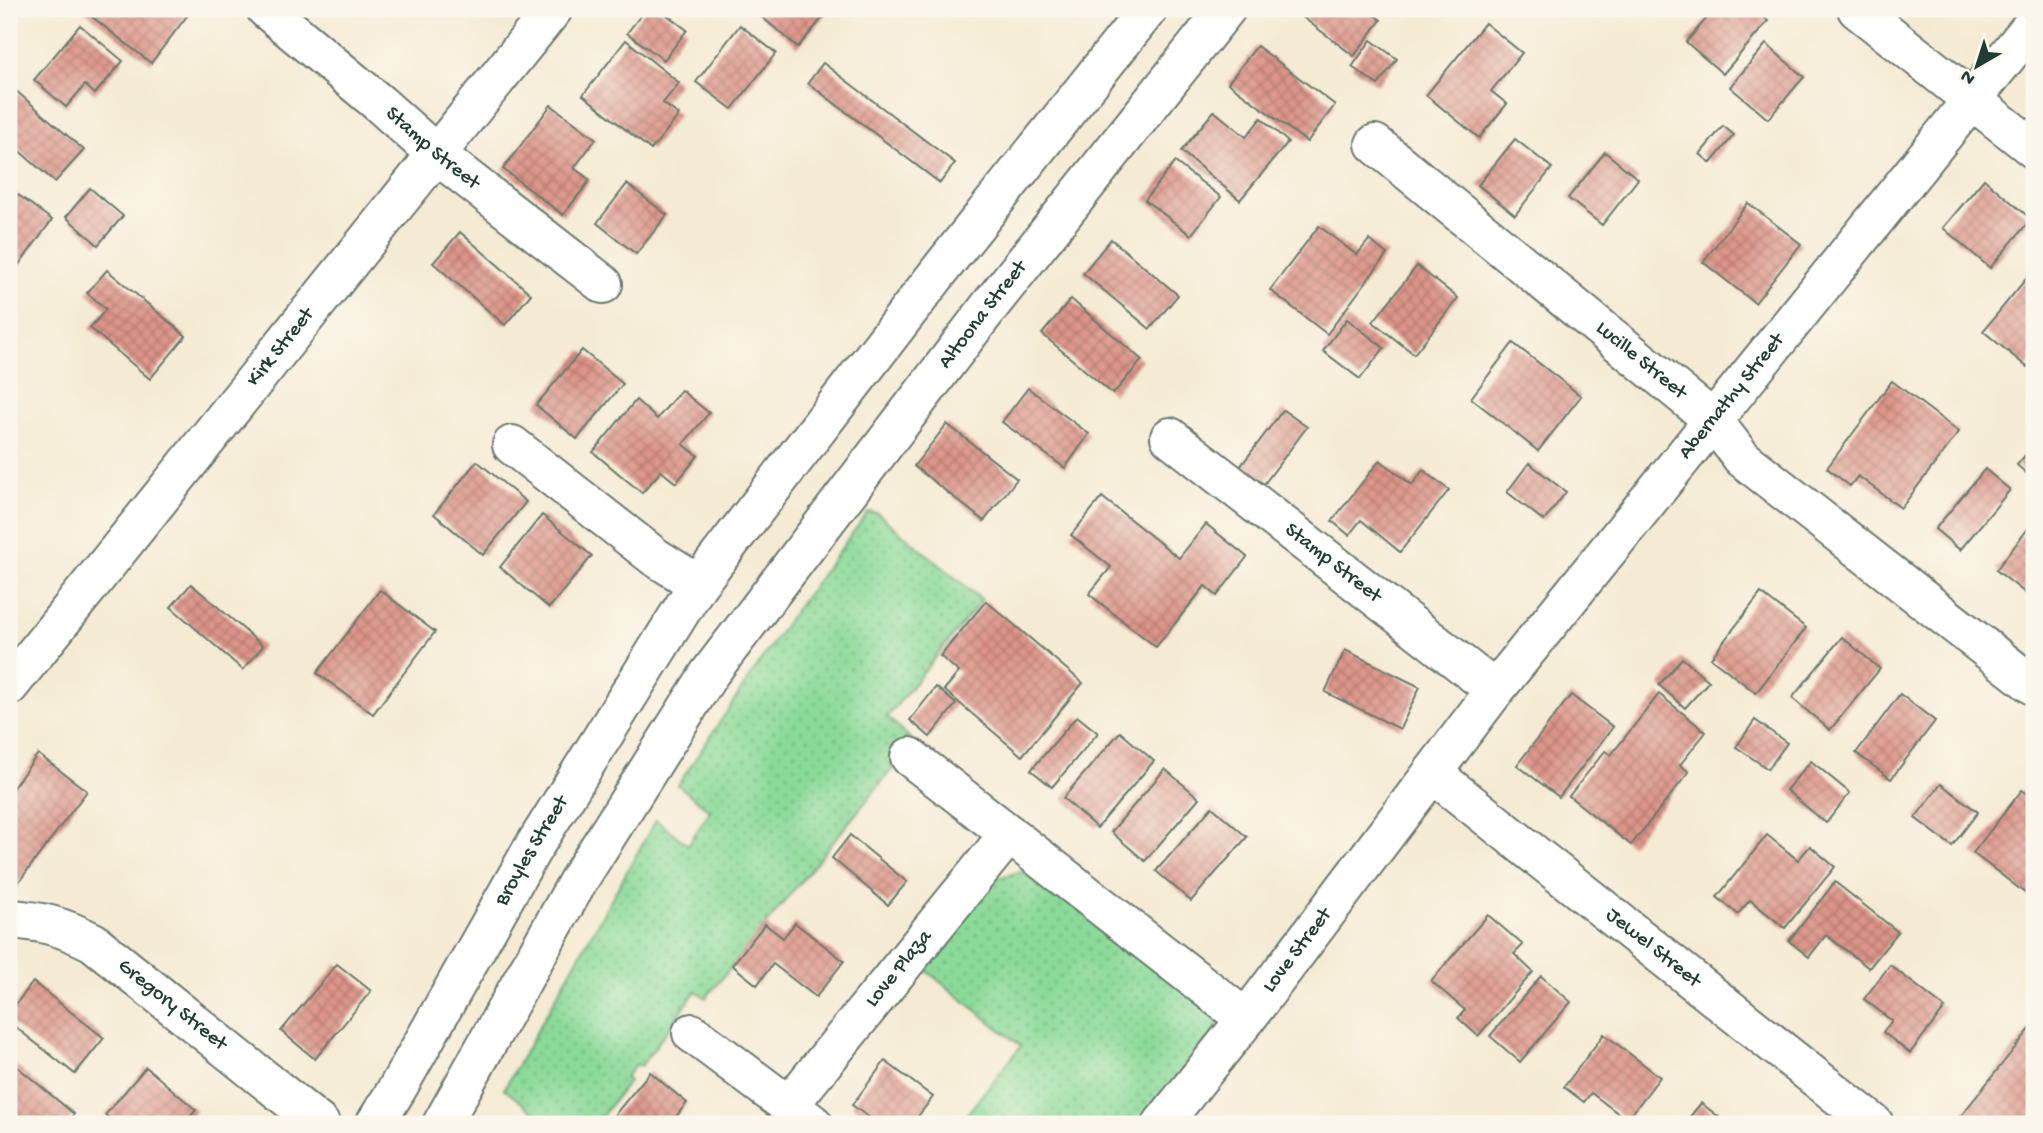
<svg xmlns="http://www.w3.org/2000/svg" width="2043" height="1133" font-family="'Gochi Hand',sans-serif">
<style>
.grass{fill:url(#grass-dots);stroke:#558c66;stroke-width:2}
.building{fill:url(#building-cross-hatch)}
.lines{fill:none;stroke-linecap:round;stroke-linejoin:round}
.minor-casing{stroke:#6a7a6c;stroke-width:42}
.major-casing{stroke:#6a7a6c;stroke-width:42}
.minor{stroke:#fff;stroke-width:38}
.major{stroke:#fff;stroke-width:38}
.labels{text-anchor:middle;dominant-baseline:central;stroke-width:7;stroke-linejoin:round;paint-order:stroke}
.street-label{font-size:21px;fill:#1f3d34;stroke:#fbf7ec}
</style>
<defs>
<pattern id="grass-dots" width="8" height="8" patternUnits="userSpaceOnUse" patternTransform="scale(1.75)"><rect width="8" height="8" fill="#8bda99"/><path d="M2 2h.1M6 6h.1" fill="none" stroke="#71b27e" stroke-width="1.8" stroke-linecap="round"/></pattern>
<pattern id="building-cross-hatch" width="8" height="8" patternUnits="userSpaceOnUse" patternTransform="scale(1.75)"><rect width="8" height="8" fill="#de9589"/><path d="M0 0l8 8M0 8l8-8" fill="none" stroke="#b37b71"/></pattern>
</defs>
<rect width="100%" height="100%" fill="#fbf7ec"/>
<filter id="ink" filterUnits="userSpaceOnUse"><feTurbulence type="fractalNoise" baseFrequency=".0143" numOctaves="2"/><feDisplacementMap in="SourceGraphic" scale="14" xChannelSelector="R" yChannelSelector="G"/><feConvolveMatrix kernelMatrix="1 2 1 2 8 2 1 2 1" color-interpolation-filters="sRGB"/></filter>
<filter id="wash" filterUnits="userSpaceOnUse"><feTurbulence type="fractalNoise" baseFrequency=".00686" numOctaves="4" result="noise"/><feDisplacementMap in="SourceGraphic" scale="28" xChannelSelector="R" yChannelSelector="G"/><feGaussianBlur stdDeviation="1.57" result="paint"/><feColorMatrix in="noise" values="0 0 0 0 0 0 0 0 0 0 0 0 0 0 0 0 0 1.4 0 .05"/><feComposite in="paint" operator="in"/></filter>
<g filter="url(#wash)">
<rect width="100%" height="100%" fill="#f5ebd4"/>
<!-- grass -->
<g class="grass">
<path d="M868 512 877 513 982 600 887 717 911 739 890 764 894 767 706 998 696 991 641 1066 636 1064 625 1078 629 1081 596 1124H549L504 1089 656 820 688 845 710 811 678 785 788 620Z"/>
<path d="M1020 872 1033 874 1213 1011 1218 1025 1144 1124H959L1021 1046 923 968 994 879Z"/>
</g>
<g id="blocks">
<!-- building -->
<g class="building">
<path d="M82 9H186L190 12 151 63Z"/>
<path d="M646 9H659L687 30 664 60 627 33Z"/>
<path d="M752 9H830L798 47Z"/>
<path d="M1292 9H1367L1381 20 1354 56Z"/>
<path d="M1715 9H1754L1768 21 1723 74 1686 42Z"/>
<path d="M1485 23 1522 53 1491 91 1507 104 1479 138 1426 95Z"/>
<path d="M80 25 123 61 95 94 85 85 66 107 34 80Z"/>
<path d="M740 25 776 53 732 109 696 82Z"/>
<path d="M626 40 679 83 663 103 679 115 651 150 583 95Z"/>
<path d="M1371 40 1397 59 1378 85 1352 67Z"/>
<path d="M1766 44 1804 77 1768 119 1730 87Z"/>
<path d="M1257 46 1335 105 1307 142 1228 83Z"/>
<path d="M823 63 955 163 940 183 808 83Z"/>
<path d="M14 89 84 150 55 182 9 142V95Z"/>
<path d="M551 105 596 139 574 168 590 180 563 215 503 169Z"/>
<path d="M1214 111 1246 137 1261 118 1288 142 1240 200 1181 151Z"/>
<path d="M1723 126 1734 135 1711 163 1700 154Z"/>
<path d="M1515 139 1552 168 1515 215 1478 185Z"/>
<path d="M1605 152 1638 179 1602 225 1568 198Z"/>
<path d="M1175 162 1221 197 1191 235 1145 200Z"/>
<path d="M1984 179 2031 219 1990 268 1943 228Z"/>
<path d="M627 184 667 215 636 254 597 223Z"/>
<path d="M9 188 52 220 9 278Z"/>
<path d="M90 188 123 216 98 245 66 217Z"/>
<path d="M1748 203 1801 244 1755 303 1703 262Z"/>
<path d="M1319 226 1357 255 1369 240 1387 254 1327 334 1270 290Z"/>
<path d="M460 232 531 294 505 325 433 263Z"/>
<path d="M1111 239 1178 295 1150 329 1083 273Z"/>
<path d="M1417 266 1458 298 1414 354 1373 322Z"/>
<path d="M2034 269V358L2027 367 1983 331Z"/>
<path d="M107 270 186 336 150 379 90 328 106 309 87 293Z"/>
<path d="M1071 299 1142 360 1113 394 1042 334Z"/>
<path d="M1347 319 1384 348 1360 379 1323 351Z"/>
<path d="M1513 343 1581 396 1538 451 1471 398Z"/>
<path d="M582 350 623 384 577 439 536 405Z"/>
<path d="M1892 381 1959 432 1901 508 1858 476 1850 486 1827 468Z"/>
<path d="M1028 388 1089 434 1065 468 1002 422Z"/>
<path d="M681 390 709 413 683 444 698 456 676 483 661 471 642 493 593 452 636 400 657 419Z"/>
<path d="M1283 410 1307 427 1264 484 1240 467Z"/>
<path d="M947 424 1017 479 984 521 914 466Z"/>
<path d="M2034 445V480L2017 465Z"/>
<path d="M1380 460 1412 485 1423 470 1449 490 1400 552 1361 520 1349 535 1332 521Z"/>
<path d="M477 461 526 502 483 555 434 514Z"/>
<path d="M1529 463 1566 492 1544 521 1507 492Z"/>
<path d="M1985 469 2010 490 1960 550 1935 529Z"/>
<path d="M1102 497 1179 558 1206 524 1247 557 1217 596 1205 586 1156 647 1089 594 1111 567 1071 535Z"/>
<path d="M542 515 592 556 549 608 500 567Z"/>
<path d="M2034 521V600L1996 570Z"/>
<path d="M191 584 263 646 243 670 171 607Z"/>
<path d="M380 590 435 632 373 714 317 673Z"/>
<path d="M1761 593 1806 628 1756 693 1711 658Z"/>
<path d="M986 601 1083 683 1022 756 944 690 959 672 940 656Z"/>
<path d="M1842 637 1880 669 1830 730 1792 698Z"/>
<path d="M1345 650 1420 687 1400 729 1325 692Z"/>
<path d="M1682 658 1709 681 1685 708 1659 685Z"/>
<path d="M936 687 956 704 930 737 910 720Z"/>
<path d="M1659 694 1706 732 1680 765 1689 772 1631 845 1569 796 1605 751 1611 755Z"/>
<path d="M1900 694 1935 721 1891 779 1856 753Z"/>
<path d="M1571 695 1613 727 1559 797 1517 765Z"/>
<path d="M1077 716 1098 733 1052 787 1031 770Z"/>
<path d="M1755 720 1787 743 1768 769 1736 747Z"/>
<path d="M1120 732 1154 761 1097 828 1063 798Z"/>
<path d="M38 754 87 791 9 895V793Z"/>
<path d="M1811 761 1850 793 1826 823 1786 790Z"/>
<path d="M1165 769 1199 798 1145 861 1111 832Z"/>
<path d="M1941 784 1978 812 1952 846 1915 818Z"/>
<path d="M2022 790 2034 799V890L2029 896 1973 853Z"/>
<path d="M1212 807 1247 837 1191 901 1156 871Z"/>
<path d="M850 835 907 882 888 905 832 858Z"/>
<path d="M1767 835 1798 860 1810 846 1835 867 1785 928 1750 900 1738 914 1717 897Z"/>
<path d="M1835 882 1898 932 1869 968 1826 935 1809 957 1789 941Z"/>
<path d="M1488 915 1523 945 1514 954 1533 972 1478 1036 1458 1018 1465 1010 1431 981Z"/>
<path d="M795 923 844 961 816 997 773 964 757 985 732 965 765 924 783 938Z"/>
<path d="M337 964 371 991 315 1059 281 1031Z"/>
<path d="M1890 965 1945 1008 1910 1053 1883 1032 1892 1021 1864 999Z"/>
<path d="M1541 976 1571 1002 1520 1062 1490 1036Z"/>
<path d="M33 982 104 1038 75 1074 9 1022V1013Z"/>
<path d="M2034 1024V1124H2002L1998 1121 1995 1124H1969L1960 1117Z"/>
<path d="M1604 1034 1660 1077 1627 1120 1591 1093 1584 1102 1564 1087Z"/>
<path d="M9 1060 74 1114 66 1124H9Z"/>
<path d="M885 1061 933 1097 912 1124H878L852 1105Z"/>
<path d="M146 1067 196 1110 184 1124H117L105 1115Z"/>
<path d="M650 1072 687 1103 670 1124H607Z"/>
<path d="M1701 1103 1728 1124H1684Z"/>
</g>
</g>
</g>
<g filter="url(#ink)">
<use href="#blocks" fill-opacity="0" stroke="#6a7a6c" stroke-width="2"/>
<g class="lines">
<defs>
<g id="minor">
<path id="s1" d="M266 9 380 104 437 155 603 284"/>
<path d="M1857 9 2034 149"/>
<path id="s2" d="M1375 144 1712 419 1742 458 2034 686"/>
<path id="s3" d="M1170 437 1495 690"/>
<path d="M512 445 655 557 698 584"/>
<path id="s4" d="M9 686 553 9"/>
<path d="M910 757 1246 1019"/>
<path id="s5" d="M1432 773 1874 1124"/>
<path id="s6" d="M9 919C43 921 63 927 93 942L320 1124"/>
<path d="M692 1033 813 1124"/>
<path id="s7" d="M789 1105 1009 834"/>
<path id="s8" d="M1162 1124 1246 1019 1495 690 2034 23"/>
</g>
<g id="major">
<path id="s9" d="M375 1124 397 1089 530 853 698 584 944 265 1148 9"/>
<path id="s10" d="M442 1124 578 881 709 674 992 303 1226 9"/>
</g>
</defs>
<!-- minor casing -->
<use href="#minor" class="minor-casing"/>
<!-- major casing -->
<use href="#major" class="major-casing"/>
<!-- minor -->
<use href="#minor" class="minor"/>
<!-- major -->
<use href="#major" class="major"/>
</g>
</g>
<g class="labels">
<!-- street labels -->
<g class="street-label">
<text stroke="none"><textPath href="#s1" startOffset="217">Stamp Street</textPath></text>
<text stroke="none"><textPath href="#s10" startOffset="975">Altoona Street</textPath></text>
<text stroke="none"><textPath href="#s4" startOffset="434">Kirk Street</textPath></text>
<text stroke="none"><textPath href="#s2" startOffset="343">Lucille Street</textPath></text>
<text stroke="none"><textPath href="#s8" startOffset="924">Abernathy Street</textPath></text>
<text stroke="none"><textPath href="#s3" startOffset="206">Stamp Street</textPath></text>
<text stroke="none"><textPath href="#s9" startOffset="315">Broyles Street</textPath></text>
<text stroke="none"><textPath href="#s5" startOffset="282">Jewel Street</textPath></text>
<text stroke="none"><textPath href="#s8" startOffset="220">Love Street</textPath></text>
<text stroke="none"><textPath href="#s7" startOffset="175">Love Plaza</textPath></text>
<text stroke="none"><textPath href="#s6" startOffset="189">Gregory Street</textPath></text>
</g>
</g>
<!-- margin -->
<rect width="2043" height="1133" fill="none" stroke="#fbf7ec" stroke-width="35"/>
<!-- north arrow -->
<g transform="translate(1977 66) rotate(219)" stroke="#fbf7ec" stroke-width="5" paint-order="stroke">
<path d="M0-5L12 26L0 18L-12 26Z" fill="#1f3d34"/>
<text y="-10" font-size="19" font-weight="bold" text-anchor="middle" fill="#1f3d34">N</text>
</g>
</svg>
